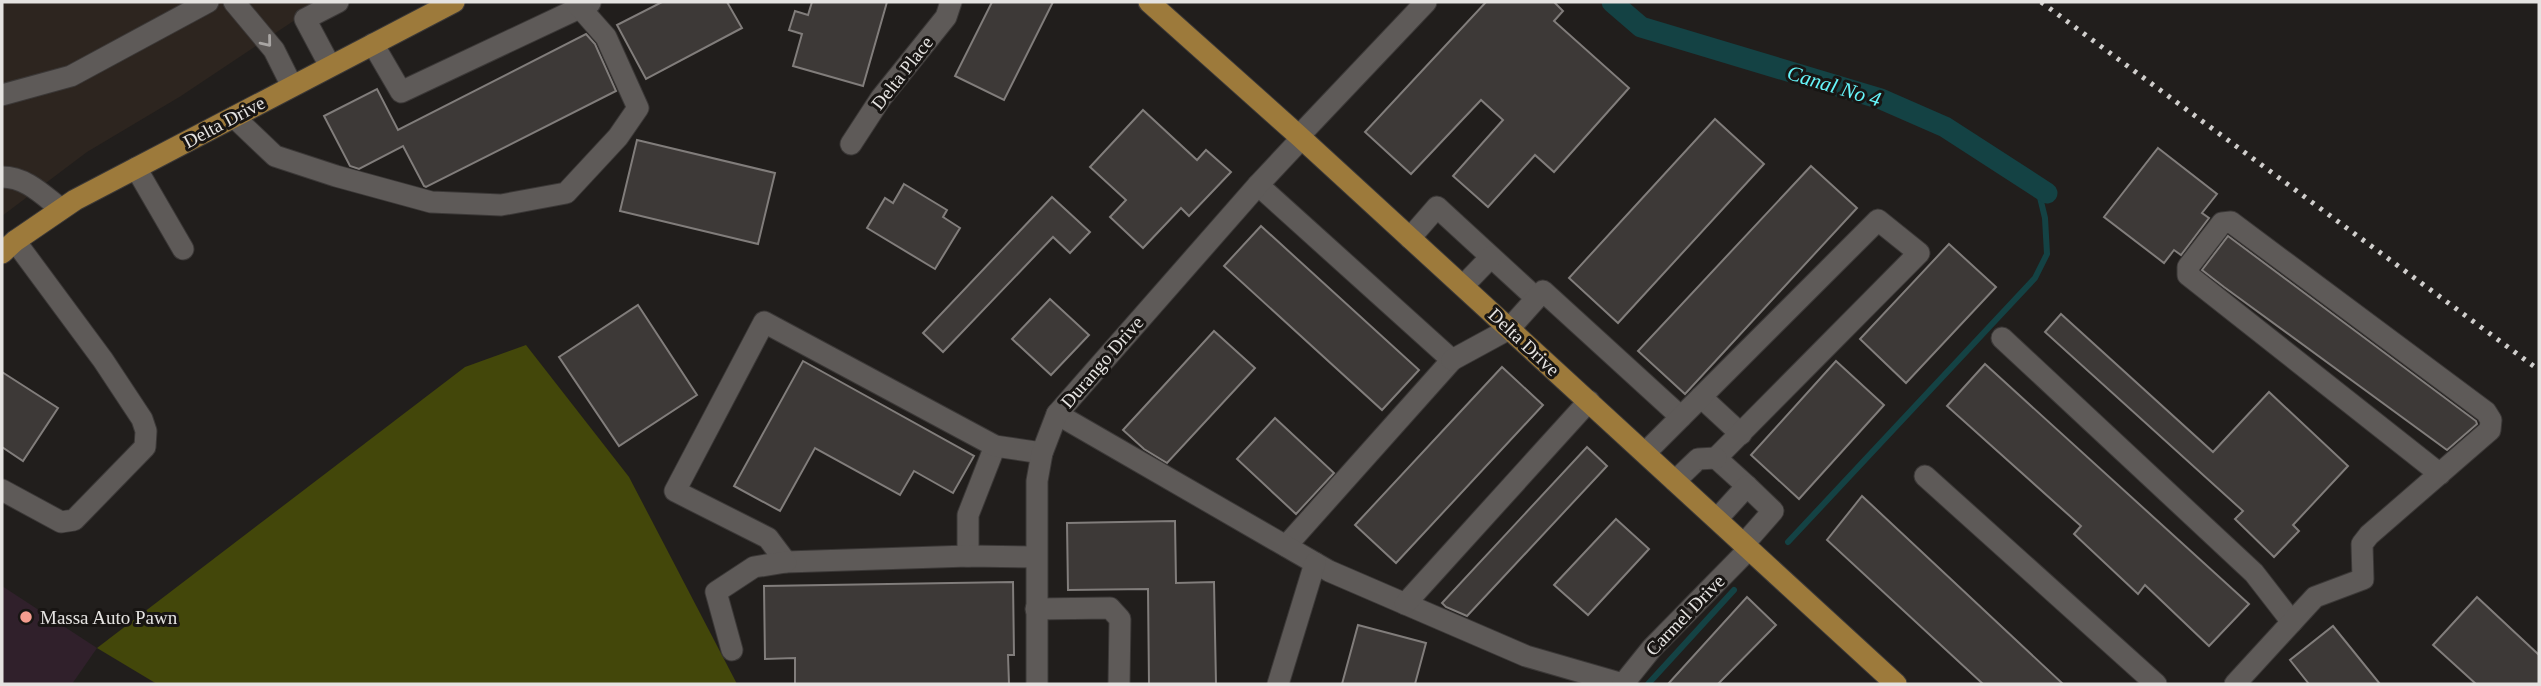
<svg xmlns="http://www.w3.org/2000/svg" width="2541" height="686" font-family="'Times New Roman',serif">
<style>
.commercial{fill:#30202b}
.built{fill:#2d251f}
.green{fill:#43470a}
.lines{fill:none;stroke-linecap:round;stroke-linejoin:round}
.stream{stroke:#144244;stroke-width:6}
.canal{stroke:#144244;stroke-width:21}
.building{fill:#3d3937;stroke:#817d7b;stroke-width:2}
.minor-casing{stroke:#3b3837;stroke-width:23}
.major-casing{stroke:#3b3837;stroke-width:23}
.minor{stroke:#5e5a58;stroke-width:21}
.major{stroke:#9d7a3b;stroke-width:21}
.rail{stroke:#d0cecc;stroke-width:5;stroke-dasharray:3.5 7;stroke-linecap:butt}
.oneway{stroke:#a8a5a3}
.poi-dot{fill:#f59d8f;stroke:#181513;stroke-width:2.5}
.labels{text-anchor:middle;dominant-baseline:central;stroke-width:6;stroke-linejoin:round;paint-order:stroke}
.street-label{font-size:19px;fill:#e5e3e1;stroke:#181513}
.poi-label{font-size:19px;fill:#e5e3e1;stroke:#181513;text-anchor:start}
.water-label{font-size:21px;font-style:italic;fill:#66f5fa;stroke:#181513}
</style>
<rect width="100%" height="100%" fill="#211e1c"/>
<!-- commercial -->
<path class="commercial" d="M2 586 97 648 72 684H2Z"/>
<!-- built -->
<path class="built" d="M2 2H322L181 96 87 152 2 216Z"/>
<!-- green -->
<path class="green" d="M526 345 629 477 737 684H157L97 648 465 367Z"/>
<g class="lines">
<!-- stream -->
<g class="stream">
<path d="M1788 542 2035 278 2047 254 2045 218 2037 185"/>
<path d="M1648 684 1734 590"/>
</g>
<!-- canal -->
<path class="canal" d="M1612 2 1641 27 1881 99 1945 127 2047 193"/>
</g>
<!-- building -->
<g class="building">
<path d="M662 2H727L742 28 646 79 617 25Z"/>
<path d="M812 2H887L863 86 793 66 802 34 789 30 795 11 808 15Z"/>
<path d="M992 2H1053L1004 100 955 76Z"/>
<path d="M1486 2H1554L1563 11 1554 21 1629 88 1554 172 1535 155 1488 207 1453 176 1503 120 1481 100 1411 174 1365 132Z"/>
<path d="M586 34 595 44 616 91 426 187 424 186 403 146 359 169 350 166 324 116 377 89 398 130Z"/>
<path d="M1143 110 1197 160 1206 150 1231 172 1189 216 1181 208 1143 248 1110 217 1126 200 1090 167Z"/>
<path d="M1715 119 1764 164 1618 323 1569 278Z"/>
<path d="M637 140 775 173 758 244 620 211Z"/>
<path d="M2158 148 2217 194 2202 213 2209 218 2181 255 2174 250 2164 263 2104 217Z"/>
<path d="M1811 166 1857 208 1685 394 1638 351Z"/>
<path d="M904 184 947 210 943 217 960 228 935 269 867 228 885 198 893 203Z"/>
<path d="M1052 197 1090 232 1070 253 1053 237 943 352 923 333Z"/>
<path d="M1261 226 1419 370 1382 410 1224 266Z"/>
<path d="M2228 236 2476 421 2477 424 2447 450 2224 287 2202 270Z"/>
<path d="M1949 244 1996 287 1906 383 1860 339Z"/>
<path d="M1050 299 1089 335 1051 375 1012 339Z"/>
<path d="M638 305 697 395 619 446 559 357Z"/>
<path d="M2061 314 2213 452 2269 392 2348 466 2293 525 2299 531 2274 557 2235 519 2243 511 2045 332Z"/>
<path d="M1214 331 1255 368 1167 463 1144 449 1123 430Z"/>
<path d="M803 361 974 456 953 493 914 471 900 495 815 448 780 511 734 486Z"/>
<path d="M1836 361 1884 405 1799 499 1751 455Z"/>
<path d="M1985 364 2249 604 2209 646 2145 585 2138 594 2074 534 2081 526 1947 406Z"/>
<path d="M1502 367 1543 405 1396 563 1355 525Z"/>
<path d="M2 372 58 408 23 461 2 447Z"/>
<path d="M1275 418 1334 473 1296 514 1237 459Z"/>
<path d="M1587 447 1607 466 1467 616 1446 607 1442 603Z"/>
<path d="M1862 496 2063 684H1983L1827 540Z"/>
<path d="M1616 519 1649 549 1588 615 1554 585Z"/>
<path d="M1175 521 1176 583 1214 582 1216 684H1149L1148 589 1068 590 1067 523Z"/>
<path d="M1013 582 1014 655H1008L1009 684H795V658L765 659 764 586Z"/>
<path d="M1747 597 1776 625 1718 684H1668Z"/>
<path d="M2477 597 2539 655V684H2476L2433 645Z"/>
<path d="M1358 625 1426 643 1415 684H1342Z"/>
<path d="M2333 626 2380 684H2309L2290 660Z"/>
</g>
<g class="lines">
<defs>
<g id="minor">
<path d="M234 2 274 50 292 86"/>
<path d="M373 44 401 92 590 3"/>
<path d="M330 66 305 19 338 2"/>
<path d="M2 95 71 76 208 2"/>
<path d="M234 117 275 156 336 176 431 202 501 205 566 193 618 137 638 108 606 37 575 2"/>
<path d="M1299 136 1426 2"/>
<path d="M851 144 881 98 946 17 951 2"/>
<path d="M136 168 183 249"/>
<path d="M2 177C26 177 43 195 61 209"/>
<path d="M1258 185 1452 360 1286 546"/>
<path d="M1410 238 1437 207 1536 298"/>
<path d="M1463 286 1491 257"/>
<path d="M2002 338 2254 573 2292 622"/>
<path d="M1452 360 1509 329 1543 291 1681 417"/>
<path d="M1701 397 1741 434"/>
<path d="M1057 414 1329 571 1526 656 1623 684"/>
<path d="M1645 453 1878 220 1919 253 1716 458 1747 486"/>
<path d="M1925 476 2156 684"/>
<path d="M1675 481 1698 459 1716 458"/>
<path d="M2 490 61 522 74 520 145 447 146 431 142 419 103 360 15 241"/>
<path d="M1717 519 1747 486 1773 511 1744 544"/>
<path d="M968 556V515L995 446"/>
<path d="M1036 557 968 556 786 562 768 538 675 491 764 322 995 446 1042 453"/>
<path d="M1405 604 1589 401"/>
<path d="M1036 609 1110 608 1120 619 1119 684"/>
<path d="M732 650 716 592 754 567 786 562"/>
<path d="M1037 684V481L1042 453 1057 414 1258 185 1302 138"/>
<path d="M1278 684 1315 563"/>
<path d="M1623 684 1652 648 1749 549"/>
<path d="M2235 684 2315 597 2363 579 2362 544 2369 535 2490 430 2491 420 2486 412 2231 222 2222 223 2188 267V275L2440 474"/>
</g>
<g id="major">
<path d="M1149 2 1299 136 1896 684"/>
<path d="M2 253 15 241 75 200 454 2"/>
</g>
</defs>
<!-- minor casing -->
<use href="#minor" class="minor-casing"/>
<!-- major casing -->
<use href="#major" class="major-casing"/>
<!-- minor -->
<use href="#minor" class="minor"/>
<!-- major -->
<use href="#major" class="major"/>
<!-- rail -->
<path class="rail" d="M2041 2 2539 370"/>
</g>
<!-- one-way arrows -->
<defs><path id="oneway-chevron" d="M-2-3.5L2.5 0L-2 3.5" fill="none" stroke-width="1.6" stroke-linecap="round" stroke-linejoin="round" transform="scale(1.75)"/></defs>
<use class="oneway" href="#oneway-chevron" transform="translate(267 42) rotate(51)"/>
<!-- markers -->
<circle class="poi-dot" cx="26" cy="617" r="7"/>
<g class="labels">
<!-- street labels -->
<g class="street-label">
<text transform="translate(902 73) rotate(-52)">Delta Place</text>
<text transform="translate(224 122) rotate(-28)">Delta Drive</text>
<text transform="translate(1524 342) rotate(43)">Delta Drive</text>
<text transform="translate(1102 362) rotate(-49)">Durango Drive</text>
<text transform="translate(1685 615) rotate(-46)">Carmel Drive</text>
</g>
<!-- poi labels -->
<g class="poi-label">
<text x="40" y="617">Massa Auto Pawn</text>
</g>
<!-- water labels -->
<g class="water-label">
<text transform="translate(1834 86) rotate(17)">Canal No 4</text>
</g>
</g>
<!-- border -->
<rect width="2541" height="686" fill="none" stroke="#e5e3e1" stroke-width="7"/>
</svg>
